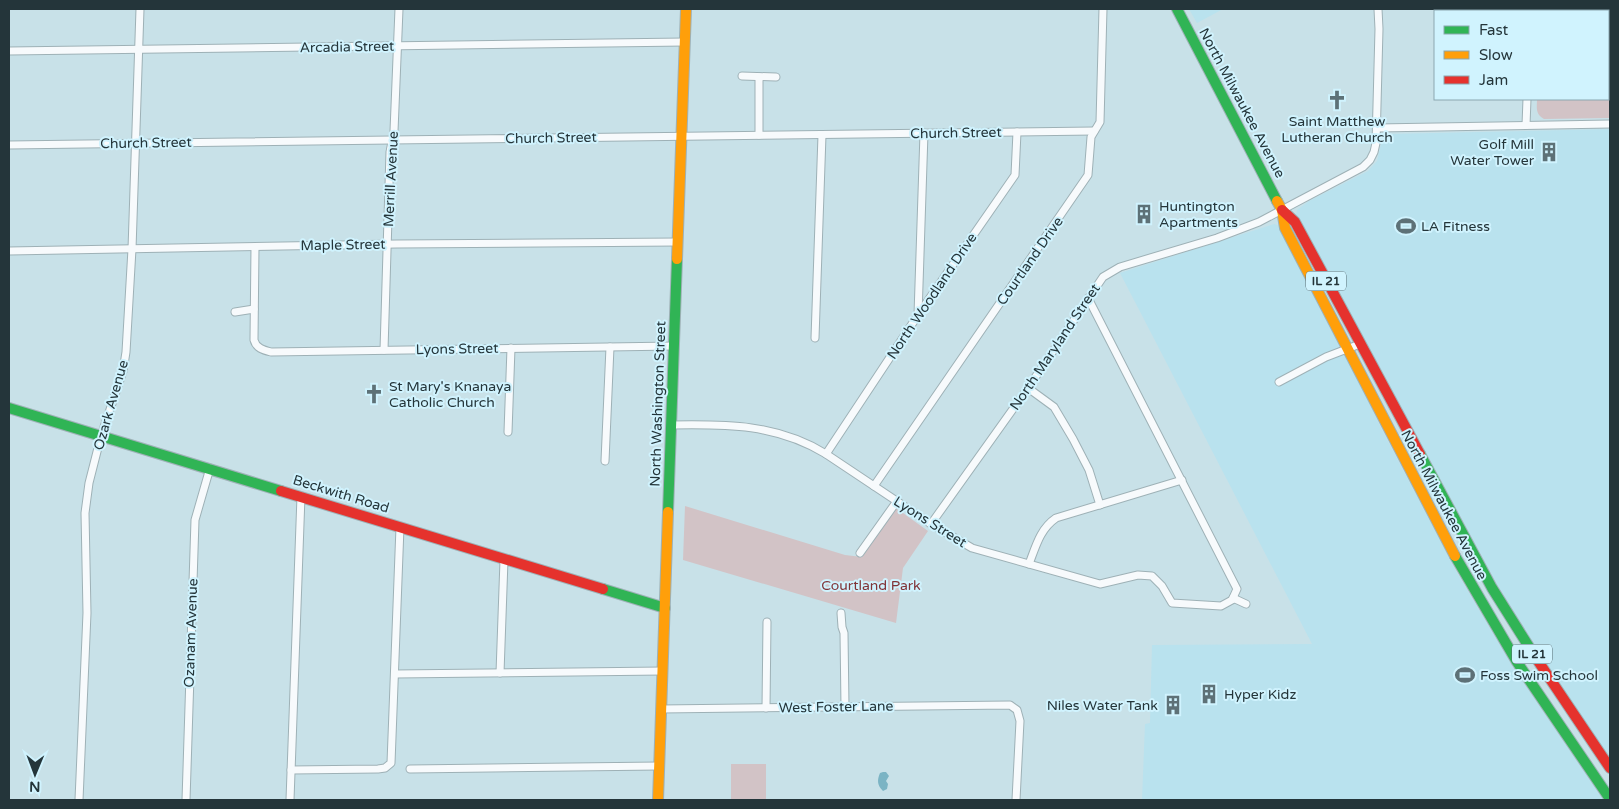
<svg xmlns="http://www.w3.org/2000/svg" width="1619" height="809" font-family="'Varela Round',sans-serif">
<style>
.built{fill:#b9e2ee}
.green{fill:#d2c3c6}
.water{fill:#7bb4c4}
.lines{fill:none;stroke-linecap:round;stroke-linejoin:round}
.street-casing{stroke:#9eb1b6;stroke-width:9}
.fast-casing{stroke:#9eb1b6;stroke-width:12}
.slow-casing{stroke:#9eb1b6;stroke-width:12}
.jam-casing{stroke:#9eb1b6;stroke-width:12}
.street{stroke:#f7fafc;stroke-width:7}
.fast{stroke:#30b455;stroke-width:10}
.slow{stroke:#ff9f0a;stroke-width:10}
.jam{stroke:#e5322d;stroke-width:10}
.labels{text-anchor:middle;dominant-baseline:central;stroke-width:4;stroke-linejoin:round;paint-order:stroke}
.shield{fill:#d0f3fe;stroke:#586e75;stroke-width:1}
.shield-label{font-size:12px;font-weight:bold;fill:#24353a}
.street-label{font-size:14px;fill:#24353a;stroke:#d0f3fe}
.poi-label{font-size:14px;fill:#24353a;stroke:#d0f3fe;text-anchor:start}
.park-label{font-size:14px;fill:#803337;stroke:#d0f3fe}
</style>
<rect width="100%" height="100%" fill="#c8e1e8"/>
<!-- built -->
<g class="built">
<path d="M1189 9H1223L1197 23Z"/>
<path d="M1610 129V759L1536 650 1507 603 1400 412 1386 377 1357 329 1296 214 1297 210 1309 201 1368 171 1377 161 1382 139 1388 134Z"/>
<path d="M1274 224 1280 226 1325 312 1382 430 1455 569 1512 665 1604 800H1142L1145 724 1150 723 1152 645 1312 644 1120 273Z"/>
</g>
<!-- green -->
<g class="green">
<path d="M1547 9H1610V118L1544 119C1535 114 1537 108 1537 99H1608V11H1542Z"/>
<path d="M685 506 845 555 862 557 896 508 928 531 903 568 896 623 683 560Z"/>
<rect x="731" y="764" width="35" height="36"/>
</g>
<!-- water -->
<path class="water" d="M883 772H886L889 776 886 781 888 784 887 789 883 791C877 785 877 780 880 773Z"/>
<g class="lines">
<defs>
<g id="street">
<path d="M1529 11V9"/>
<path d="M9 51 685 42"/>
<path d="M742 76 776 77"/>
<path d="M759 77V135"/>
<path d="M1526 125 1527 99"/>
<path d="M1377 128 1610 124"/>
<path d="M9 145 1094 131"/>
<path d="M255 247 254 340C256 348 263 350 271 352L674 346"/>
<path d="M9 251 397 244 678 242"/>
<path d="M235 312 254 309"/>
<path d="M918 315 924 133"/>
<path d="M815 338 822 135"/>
<path d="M384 350 390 152 394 131 399 9"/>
<path d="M1279 382 1326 357 1360 344"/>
<path d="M1028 388 1054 407 1073 439 1089 470 1100 505"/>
<path d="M672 425C727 424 777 424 826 454L931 524 972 548 1100 584 1138 575 1152 576 1162 586 1172 603 1221 606 1232 600 1237 589 1088 298"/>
<path d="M508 432 511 348"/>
<path d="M826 454 918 315 1015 175 1017 132"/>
<path d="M605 461 610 347"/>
<path d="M874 486 1088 175 1091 137 1100 122 1103 9"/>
<path d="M931 524 1028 388 1103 277 1120 267 1217 238 1259 222 1363 167 1370 160 1374 152 1376 143 1379 29 1378 9"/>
<path d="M860 553 897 501"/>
<path d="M1029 564C1036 546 1040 529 1056 518L1182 480"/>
<path d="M1233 598 1246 604"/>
<path d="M841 613 842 627 844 633 845 707"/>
<path d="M500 673 504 560"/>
<path d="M395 674 663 671"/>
<path d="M766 708 767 622"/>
<path d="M661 709 1010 705 1017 710 1020 721 1016 800"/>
<path d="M410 769 659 766"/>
<path d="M291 770 378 769 385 768 391 763 400 527"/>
<path d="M79 800 87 613 85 513 89 483 101 436 123 371 126 352 132 249 140 9"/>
<path d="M186 800 195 520 210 468"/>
<path d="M290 800 301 496"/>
</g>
<g id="fast">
<path d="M1177 9 1277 201"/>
<path d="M9 408 281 491"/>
<path d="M1420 454 1492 588 1536 658"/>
<path d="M668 512 677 259"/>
<path d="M1455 556 1517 662 1610 799"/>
<path d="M603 589 665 608"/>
</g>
<g id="slow">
<path d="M1277 201 1282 210 1285 228 1455 556"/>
<path d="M677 259 686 9"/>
<path d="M658 800 668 512"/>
</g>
<g id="jam">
<path d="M1282 210 1295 222 1420 454"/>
<path d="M281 491 603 589"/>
<path d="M1536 658 1610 768"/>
</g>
</defs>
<!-- street casing -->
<use href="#street" class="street-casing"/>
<!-- fast casing -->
<use href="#fast" class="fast-casing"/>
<!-- slow casing -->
<use href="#slow" class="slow-casing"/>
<!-- jam casing -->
<use href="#jam" class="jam-casing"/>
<!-- street -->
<use href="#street" class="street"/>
<!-- fast -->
<use href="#fast" class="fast"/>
<!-- slow -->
<use href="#slow" class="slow"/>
<!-- jam -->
<use href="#jam" class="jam"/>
</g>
<!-- icons -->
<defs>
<symbol id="church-bare" viewBox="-9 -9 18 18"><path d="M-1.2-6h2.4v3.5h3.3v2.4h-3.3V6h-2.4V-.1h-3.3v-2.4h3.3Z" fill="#5d7177" stroke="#d0f3fe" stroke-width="2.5" paint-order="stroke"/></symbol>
<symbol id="building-bare" viewBox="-9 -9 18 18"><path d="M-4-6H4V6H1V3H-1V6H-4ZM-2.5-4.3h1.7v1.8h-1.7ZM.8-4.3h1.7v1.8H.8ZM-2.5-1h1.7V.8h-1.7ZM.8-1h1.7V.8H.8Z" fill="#5d7177" stroke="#d0f3fe" stroke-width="2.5" paint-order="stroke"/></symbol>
<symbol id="stadium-bare" viewBox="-9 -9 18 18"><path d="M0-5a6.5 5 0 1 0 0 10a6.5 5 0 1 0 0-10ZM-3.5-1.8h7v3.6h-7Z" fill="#5d7177" stroke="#d0f3fe" stroke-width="2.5" paint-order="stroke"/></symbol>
</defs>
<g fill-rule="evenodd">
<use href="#church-bare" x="1323" y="86" width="28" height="28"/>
<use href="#building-bare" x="1535" y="138" width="28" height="28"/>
<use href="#building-bare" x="1130" y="200" width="28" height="28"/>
<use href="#stadium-bare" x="1392" y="212" width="28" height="28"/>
<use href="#church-bare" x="360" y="380" width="28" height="28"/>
<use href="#stadium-bare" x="1451" y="661" width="28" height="28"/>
<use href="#building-bare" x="1195" y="680" width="28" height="28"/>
<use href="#building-bare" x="1159" y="691" width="28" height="28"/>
</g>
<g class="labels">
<!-- shield labels -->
<g class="shield">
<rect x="1306" y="271.5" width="40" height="19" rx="4"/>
<rect x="1512" y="644.5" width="40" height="19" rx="4"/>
</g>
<g class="shield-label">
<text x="1326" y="281">IL 21</text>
<text x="1532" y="654">IL 21</text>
</g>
<!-- street labels -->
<g class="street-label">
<text transform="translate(347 47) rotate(-1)">Arcadia Street</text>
<text transform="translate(1242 103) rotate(62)">North Milwaukee Avenue</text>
<text transform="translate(956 133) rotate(-1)">Church Street</text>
<text transform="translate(551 138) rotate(-1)">Church Street</text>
<text transform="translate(146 143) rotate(-1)">Church Street</text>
<text transform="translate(391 179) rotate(-87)">Merrill Avenue</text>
<text transform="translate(343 245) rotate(-1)">Maple Street</text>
<text transform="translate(1030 261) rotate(-55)">Courtland Drive</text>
<text transform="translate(932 296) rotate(-56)">North Woodland Drive</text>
<text transform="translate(1055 347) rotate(-56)">North Maryland Street</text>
<text transform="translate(457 349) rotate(-1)">Lyons Street</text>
<text transform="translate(658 404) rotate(-88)">North Washington Street</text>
<text transform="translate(111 405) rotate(-74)">Ozark Avenue</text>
<text transform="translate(341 494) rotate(17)">Beckwith Road</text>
<text transform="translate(1444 505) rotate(62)">North Milwaukee Avenue</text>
<text transform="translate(930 522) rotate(32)">Lyons Street</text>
<text transform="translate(191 633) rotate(-88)">Ozanam Avenue</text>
<text transform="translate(836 707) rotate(-1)">West Foster Lane</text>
</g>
<!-- poi labels -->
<g class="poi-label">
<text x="1337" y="121" text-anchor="middle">Saint Matthew<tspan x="1337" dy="16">Lutheran Church</tspan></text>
<text x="1534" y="144" text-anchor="end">Golf Mill<tspan x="1534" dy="16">Water Tower</tspan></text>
<text x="1159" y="206">Huntington<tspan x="1159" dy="16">Apartments</tspan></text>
<text x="1421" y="226">LA Fitness</text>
<text x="389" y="386">St Mary's Knanaya<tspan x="389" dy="16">Catholic Church</tspan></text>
<text x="1480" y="675">Foss Swim School</text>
<text x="1224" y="694">Hyper Kidz</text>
<text x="1158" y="705" text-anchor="end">Niles Water Tank</text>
</g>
<!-- park labels -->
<g class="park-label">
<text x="871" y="585">Courtland Park</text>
</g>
</g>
<!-- border -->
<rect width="1619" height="809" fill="none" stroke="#24353a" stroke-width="20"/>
<!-- legend -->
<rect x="1434" y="10" width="175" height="90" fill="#d0f3fe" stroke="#8ba7b0"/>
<rect x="1444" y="26" width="25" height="8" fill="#30b455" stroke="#8ba7b0"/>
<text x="1479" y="35" font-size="15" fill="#24353a">Fast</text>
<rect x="1444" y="51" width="25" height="8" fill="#ff9f0a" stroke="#8ba7b0"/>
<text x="1479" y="60" font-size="15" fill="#24353a">Slow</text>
<rect x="1444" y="76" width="25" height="8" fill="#e5322d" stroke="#8ba7b0"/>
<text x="1479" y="85" font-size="15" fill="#24353a">Jam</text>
<!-- north arrow -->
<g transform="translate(35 774) rotate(181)" stroke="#d0f3fe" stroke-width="4" paint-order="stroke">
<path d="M0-4L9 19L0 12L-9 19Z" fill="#24353a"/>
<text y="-8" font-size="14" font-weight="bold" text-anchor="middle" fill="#24353a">N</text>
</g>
</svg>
